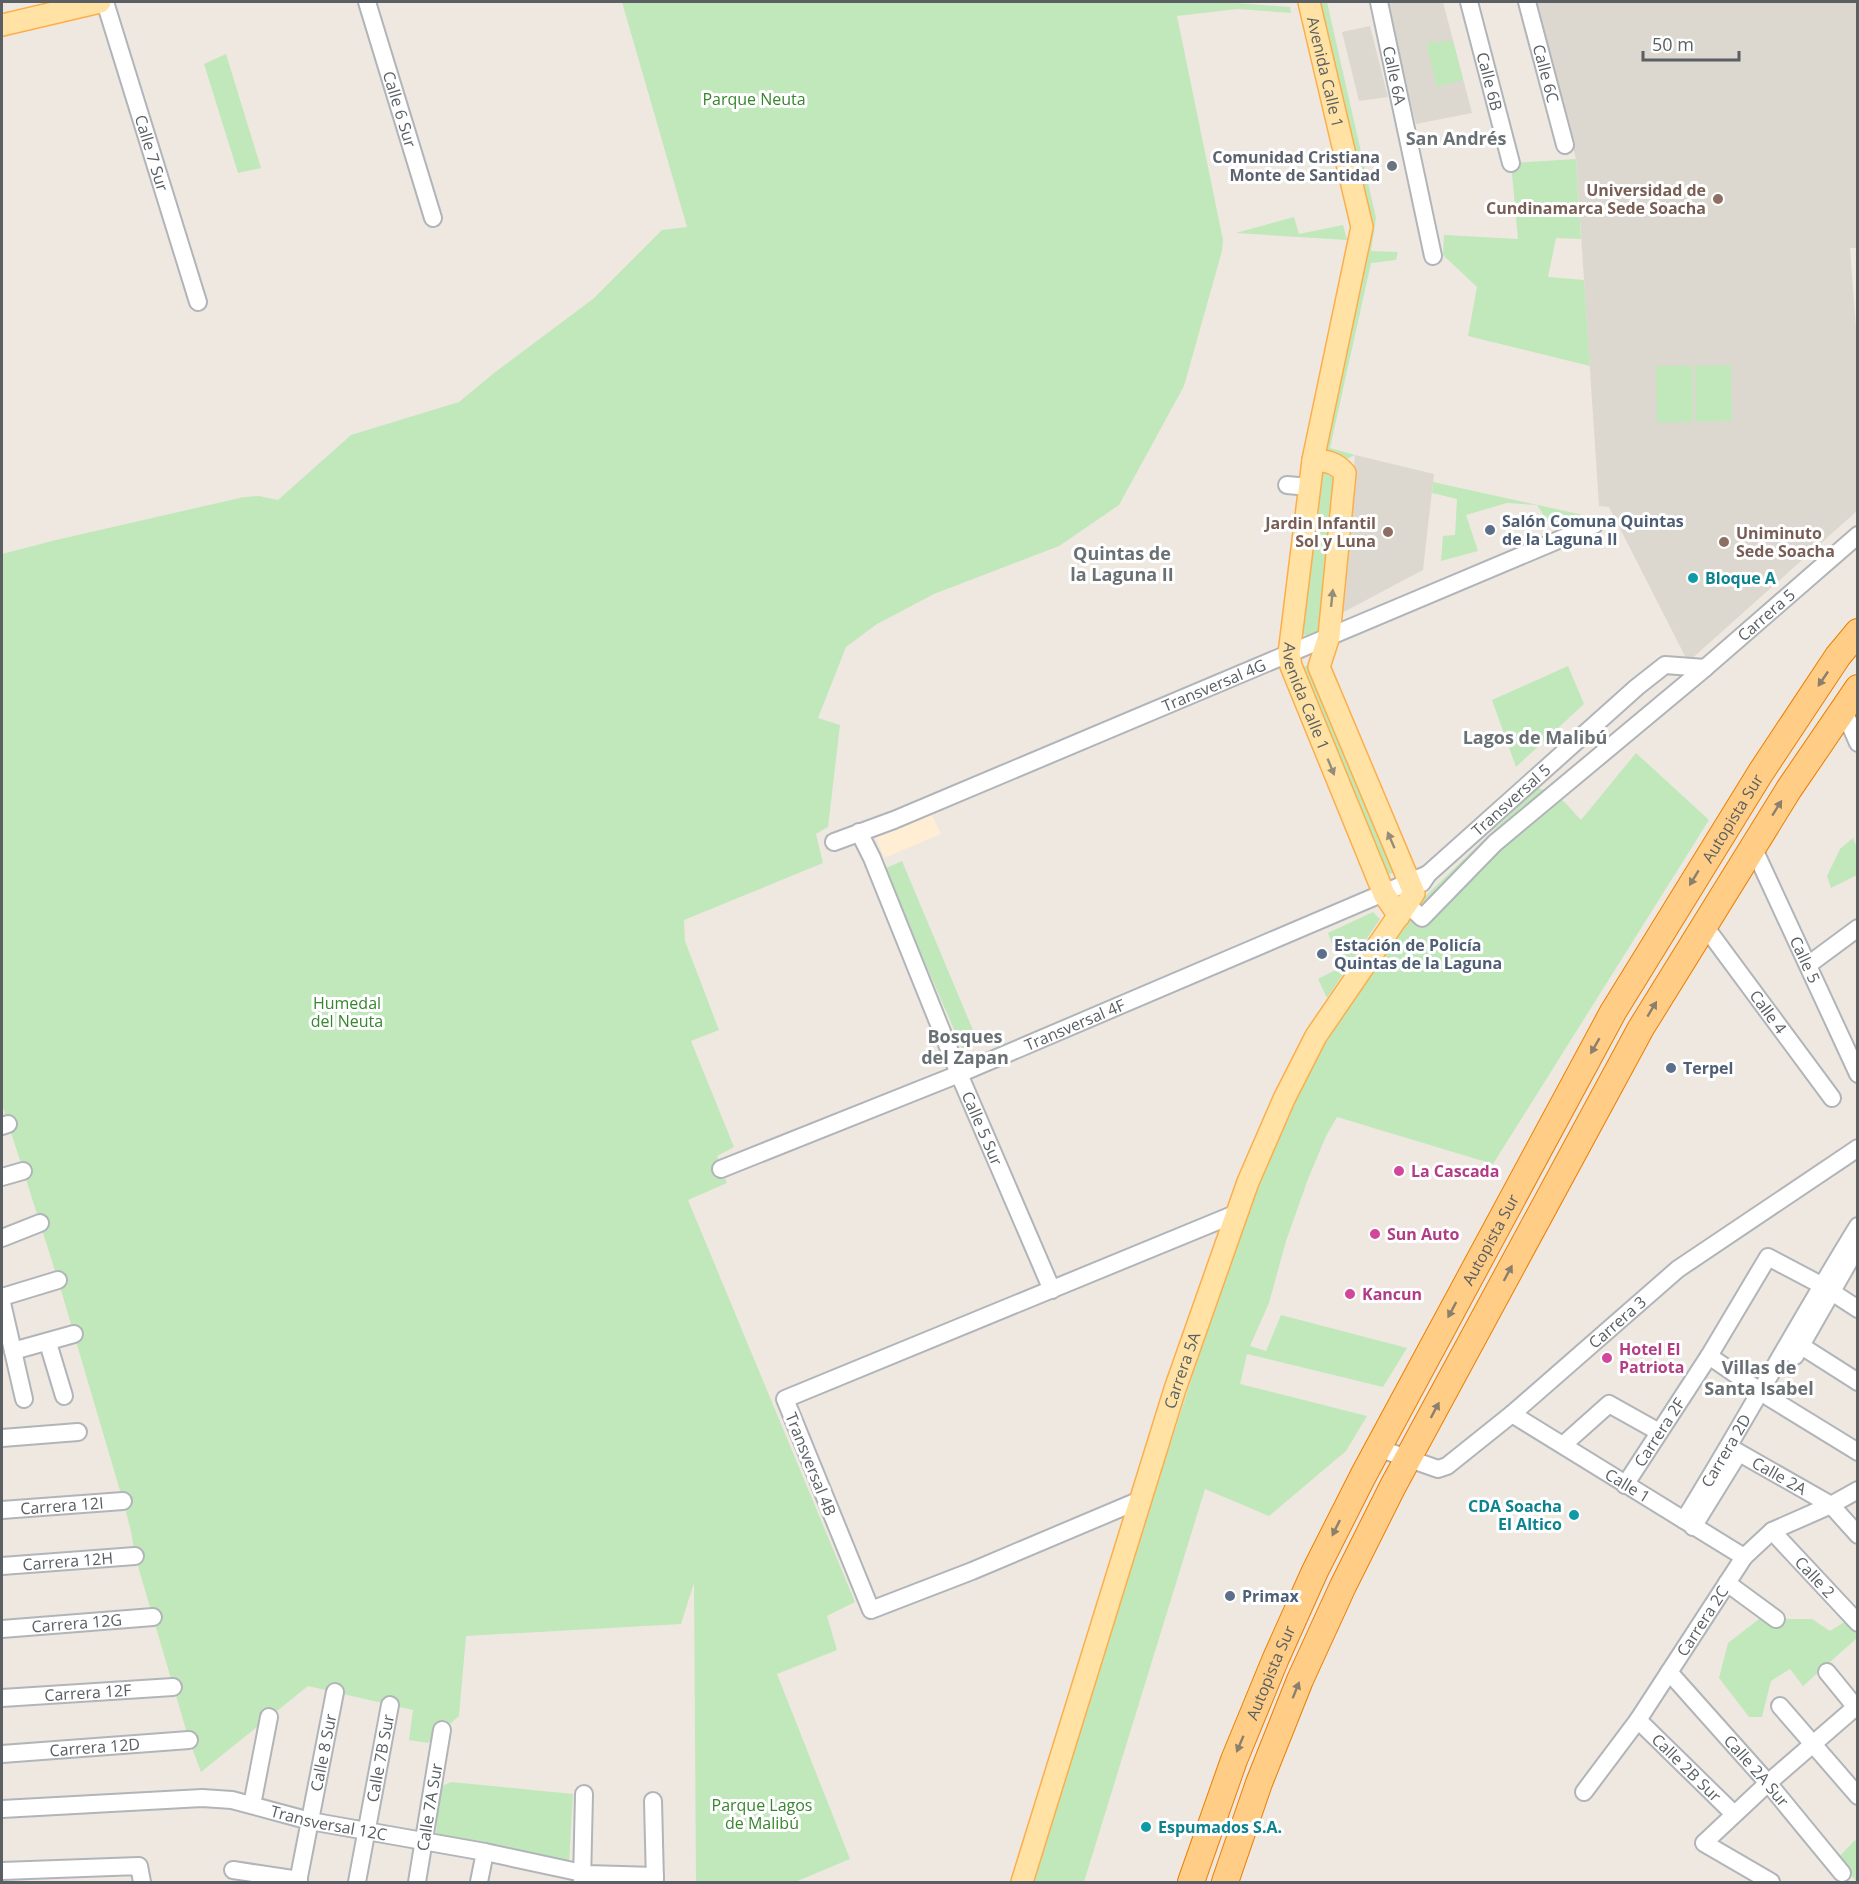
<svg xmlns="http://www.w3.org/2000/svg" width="1859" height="1884" font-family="'Open Sans',sans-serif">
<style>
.commercial{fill:#ffeed4}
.education{fill:#ddd8cf}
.green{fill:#c1e8ba}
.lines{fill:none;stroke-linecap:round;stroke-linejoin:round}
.minor-casing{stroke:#b1b5b9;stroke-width:20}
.major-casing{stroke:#fdae4a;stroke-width:24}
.highway-casing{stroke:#ee7e00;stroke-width:28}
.minor{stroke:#fff;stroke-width:16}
.major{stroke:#ffe2a4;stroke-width:21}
.highway{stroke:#ffcd86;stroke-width:26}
.oneway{fill:#938d7a}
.oneway2{fill:#8b806e}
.worship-dot{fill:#6b7280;stroke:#fff;stroke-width:2}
.education-dot{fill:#8d6e63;stroke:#fff;stroke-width:2}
.service-dot{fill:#5c6f8a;stroke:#fff;stroke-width:2}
.culture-dot{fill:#0f9aa8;stroke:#fff;stroke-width:2}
.hotel-dot{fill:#d1479c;stroke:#fff;stroke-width:2}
.labels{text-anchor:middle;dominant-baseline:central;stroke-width:6;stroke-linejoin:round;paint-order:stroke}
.street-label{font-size:16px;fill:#595f63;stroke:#fff}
.park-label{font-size:16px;fill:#37862e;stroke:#fff}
.worship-label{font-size:16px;font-weight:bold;fill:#5b616d;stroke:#fff;text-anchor:end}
.education-label{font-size:16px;font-weight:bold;fill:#785e54;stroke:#fff;text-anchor:end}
.service-label{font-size:16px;font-weight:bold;fill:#4e5e75;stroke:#fff;text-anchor:start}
.culture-label{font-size:16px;font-weight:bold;fill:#0d838f;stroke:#fff;text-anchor:start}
.hotel-label{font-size:16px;font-weight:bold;fill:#b23c85;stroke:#fff;text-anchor:start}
.neighbourhood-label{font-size:18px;font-weight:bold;fill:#6a7175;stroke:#fff}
</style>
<rect width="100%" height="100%" fill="#eee8e0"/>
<!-- commercial -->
<path class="commercial" d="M931 814 941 834 884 858 876 838Z"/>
<!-- education -->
<g class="education">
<path d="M1385 2H1443L1472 113 1416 124Z"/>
<path d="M1534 2H1857L1858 248H1850L1858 354 1857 511 1688 662 1609 507 1599 506 1576 159Z"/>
<path d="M1370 26 1388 97 1359 101 1342 32Z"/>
<path d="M1355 455 1434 474 1423 570 1340 614Z"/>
</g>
<!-- green -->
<g class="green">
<path d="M622 2H1223L1290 7 1291 13 1237 9 1177 16 1223 240 1222 251 1184 386 1119 505 1059 546 934 594 877 624 846 647 818 718 840 725 828 827 816 834 823 863 684 920 685 941 719 1030 691 1041 734 1147 717 1156 727 1183 688 1200 855 1602 827 1616 837 1650 777 1674 850 1859 795 1882H696L694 1583 681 1624 466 1636 459 1716 428 1743 409 1740 413 1710 308 1686 201 1772 189 1740 135 1556 131 1531 123 1501 58 1280 2 1104V554L56 540 244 497 259 496 278 500 351 435 459 402 494 373 593 299 662 230 687 227Z"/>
<path d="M1315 2H1327L1376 218 1371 251 1398 252 1396 260 1371 263 1330 448 1355 455 1347 459 1322 452 1367 223Z"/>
<path d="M1453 41 1463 80 1437 87 1426 43Z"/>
<path d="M226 54 261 168 238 173 204 64Z"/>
<path d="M1576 159 1581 239 1556 238 1548 277 1584 280 1590 366 1468 336 1477 287 1443 255 1444 235 1518 239 1511 163Z"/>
<path d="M1294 217 1299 234 1343 225 1347 240 1236 233Z"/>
<path d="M1731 365 1732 421 1696 422 1695 366Z"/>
<path d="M1656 366H1692L1693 422 1657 423Z"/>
<path d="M1329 471 1336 480 1320 634 1310 638 1303 634 1319 475Z"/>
<path d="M1433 482 1583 515 1550 525 1537 505 1507 503 1466 515 1478 551 1441 561 1443 536 1455 535 1457 499 1432 493Z"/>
<path d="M1310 665 1396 872 1386 875 1301 667Z"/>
<path d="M1568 666 1584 704 1516 767 1492 700Z"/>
<path d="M1636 753 1709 820 1493 1164 1337 1117 1326 1136 1308 1179 1286 1241 1269 1303 1250 1346 1266 1351 1281 1315 1407 1348 1383 1387 1247 1354 1240 1384 1367 1416 1346 1451 1269 1516 1205 1489 1084 1882H1031L1146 1519 1242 1224 1305 1073 1404 917 1537 788C1561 794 1565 803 1581 820Z"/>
<path d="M1853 838 1857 848V875L1831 888 1827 876 1840 849Z"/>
<path d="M902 861 978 1042 963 1050 884 869Z"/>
<path d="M1373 912 1380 919 1327 998 1318 979 1341 967 1328 933Z"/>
<path d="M1759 1619H1812L1830 1631 1846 1621 1857 1635V1638L1803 1686 1790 1669 1771 1681 1762 1717H1749L1719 1678 1728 1643Z"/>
<path d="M451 1782 573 1794 569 1862 436 1834 440 1787Z"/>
<path d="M1855 1840 1857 1842V1882L1836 1860Z"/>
</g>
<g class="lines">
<defs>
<g id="minor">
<path id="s1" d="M105 2 198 302"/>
<path id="s2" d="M367 2 433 218"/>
<path id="s3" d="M1379 2 1433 256"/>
<path id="s4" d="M1469 2 1511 163"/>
<path id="s5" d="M1527 2 1565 145"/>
<path d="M1287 485 1309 487"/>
<path d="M1843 709 1858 743"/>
<path id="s6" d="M859 832 872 858 959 1074 1052 1290"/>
<path id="s7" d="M834 842 894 820 1594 525"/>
<path id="s8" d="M1753 847 1858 1074"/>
<path id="s9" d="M1422 883 1428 874 1637 687 1665 665 1705 668 1858 535"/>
<path d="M1408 905 1422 918 1495 843 1705 668"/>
<path id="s10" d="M1704 925 1832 1098"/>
<path d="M1808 965 1858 928"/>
<path d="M2 1126 8 1124"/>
<path id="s11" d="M721 1169 959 1074 1428 874"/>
<path d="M2 1177 23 1171"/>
<path d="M2 1238 40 1223"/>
<path d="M2 1297 58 1280"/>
<path d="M2 1303 24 1399"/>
<path d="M1792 1340 1858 1382"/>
<path d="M48 1343 64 1396"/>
<path d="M13 1351 74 1334"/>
<path d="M1709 1356 1770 1398 1858 1452"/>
<path d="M1795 1356 1855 1251"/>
<path id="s12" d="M1512 1414 1744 1557"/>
<path d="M2 1438 78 1432"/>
<path d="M1563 1445 1609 1404 1659 1432"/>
<path id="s13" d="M1729 1447 1831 1505 1858 1535"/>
<path id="s14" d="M1378 1448 1438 1469 1447 1466 1512 1414 1678 1269 1858 1148"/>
<path id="s15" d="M1625 1485 1709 1356 1768 1257 1821 1285 1858 1309"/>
<path d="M1140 1500 972 1571 871 1610 785 1399 1235 1214"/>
<path id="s16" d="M2 1510 123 1501"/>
<path id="s17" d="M1684 1520C1744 1423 1798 1323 1858 1226"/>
<path d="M1693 1527 1735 1459"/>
<path id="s18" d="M1772 1531 1858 1623"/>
<path id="s19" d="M2 1566 135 1556"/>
<path d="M1727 1583 1776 1619"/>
<path id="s20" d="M2 1629 153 1617"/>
<path id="s21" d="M1669 1672 1768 1783 1842 1873"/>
<path d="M1827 1672 1858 1710"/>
<path id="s22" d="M2 1698 173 1687"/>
<path d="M1780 1706 1858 1796"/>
<path id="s23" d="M1638 1720 1734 1814"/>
<path id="s24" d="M2 1754 189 1740"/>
<path id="s25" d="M1584 1792 1638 1720 1744 1557 1772 1531 1831 1505 1858 1490"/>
<path d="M653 1801 655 1882"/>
<path d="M252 1805 269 1717"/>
<path id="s26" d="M2 1809 202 1798 232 1800 310 1821 485 1852 587 1874 655 1876"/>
<path d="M233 1870 299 1880"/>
<path d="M2 1871 139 1866 142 1882"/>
<path id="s27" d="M298 1882 335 1692"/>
<path id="s28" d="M357 1882 390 1705"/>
<path id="s29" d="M417 1882 442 1730"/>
<path d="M479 1882 485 1852"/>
<path d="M582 1882 584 1794"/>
<path d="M1771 1882 1704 1843 1768 1783 1858 1705"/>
</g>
<g id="major">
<path id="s30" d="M1309 2 1362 227 1313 460 1289 654 1291 666 1384 894 1399 916"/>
<path d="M2 25 100 2"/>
<path id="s31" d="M1022 1882 1175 1389 1248 1182 1284 1099 1316 1036 1414 893 1319 667 1329 636 1345 473C1335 462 1327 461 1313 460"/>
</g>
<g id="highway">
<path id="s32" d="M1191 1882 1234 1760 1276 1658 1315 1571 1363 1476 1613 1012 1761 772 1838 656 1858 632"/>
<path d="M1225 1882 1259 1783 1300 1680 1343 1586 1393 1486 1641 1028 1789 789 1858 688"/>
</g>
</defs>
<!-- minor casing -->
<use href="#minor" class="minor-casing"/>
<!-- major casing -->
<use href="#major" class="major-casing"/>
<!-- highway casing -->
<use href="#highway" class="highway-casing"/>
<!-- minor -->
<use href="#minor" class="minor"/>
<!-- major -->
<use href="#major" class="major"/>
<!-- highway -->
<use href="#highway" class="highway"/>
</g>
<!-- one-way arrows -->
<defs><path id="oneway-solid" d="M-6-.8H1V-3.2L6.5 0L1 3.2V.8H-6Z" transform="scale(1.5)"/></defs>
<g class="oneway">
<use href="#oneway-solid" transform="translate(1332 598) rotate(-84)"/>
<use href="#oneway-solid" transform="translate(1331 767) rotate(68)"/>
<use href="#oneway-solid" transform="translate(1391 840) rotate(-113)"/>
</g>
<g class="oneway2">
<use href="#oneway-solid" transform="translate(1823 679) rotate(124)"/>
<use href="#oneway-solid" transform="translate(1777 808) rotate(-58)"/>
<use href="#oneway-solid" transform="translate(1694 878) rotate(121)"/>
<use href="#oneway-solid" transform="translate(1652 1009) rotate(-59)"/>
<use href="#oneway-solid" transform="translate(1595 1046) rotate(120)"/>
<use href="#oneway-solid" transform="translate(1508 1273) rotate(-62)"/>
<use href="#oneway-solid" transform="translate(1452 1310) rotate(118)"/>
<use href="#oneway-solid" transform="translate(1435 1410) rotate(-62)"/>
<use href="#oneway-solid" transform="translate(1336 1528) rotate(116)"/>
<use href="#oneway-solid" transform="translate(1296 1690) rotate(-68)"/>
<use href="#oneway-solid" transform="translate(1240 1744) rotate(113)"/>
</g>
<!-- markers -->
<circle class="worship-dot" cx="1392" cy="166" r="6"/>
<g class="education-dot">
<circle cx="1718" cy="199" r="6"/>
<circle cx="1388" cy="532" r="6"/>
<circle cx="1724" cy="542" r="6"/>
</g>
<g class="service-dot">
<circle cx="1490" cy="530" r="6"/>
<circle cx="1322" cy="954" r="6"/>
<circle cx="1671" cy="1068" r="6"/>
<circle cx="1230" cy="1596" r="6"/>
</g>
<g class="culture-dot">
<circle cx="1693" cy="578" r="6"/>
<circle cx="1574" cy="1515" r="6"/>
<circle cx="1146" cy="1827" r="6"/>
</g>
<g class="hotel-dot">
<circle cx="1399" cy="1171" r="6"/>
<circle cx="1375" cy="1234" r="6"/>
<circle cx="1350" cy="1294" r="6"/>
<circle cx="1607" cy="1358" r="6"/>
</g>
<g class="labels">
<!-- street labels -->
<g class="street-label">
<text stroke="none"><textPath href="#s30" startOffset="72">Avenida Calle 1</textPath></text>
<text stroke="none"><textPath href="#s5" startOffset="74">Calle 6C</textPath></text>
<text stroke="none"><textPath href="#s3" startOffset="75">Calle 6A</textPath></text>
<text stroke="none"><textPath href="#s4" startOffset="82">Calle 6B</textPath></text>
<text stroke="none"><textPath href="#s2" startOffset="112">Calle 6 Sur</textPath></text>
<text stroke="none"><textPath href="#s1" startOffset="158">Calle 7 Sur</textPath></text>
<text stroke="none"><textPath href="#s9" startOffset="448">Carrera 5</textPath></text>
<text stroke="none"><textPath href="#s7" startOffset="411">Transversal 4G</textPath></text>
<text stroke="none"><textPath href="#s30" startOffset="710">Avenida Calle 1</textPath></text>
<text stroke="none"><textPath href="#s9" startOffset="122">Transversal 5</textPath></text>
<text stroke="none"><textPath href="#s32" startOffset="1196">Autopista Sur</textPath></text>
<text stroke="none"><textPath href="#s8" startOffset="124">Calle 5</textPath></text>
<text stroke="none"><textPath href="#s10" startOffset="108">Calle 4</textPath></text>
<text stroke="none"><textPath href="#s11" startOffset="382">Transversal 4F</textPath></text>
<text stroke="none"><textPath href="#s6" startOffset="321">Calle 5 Sur</textPath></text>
<text stroke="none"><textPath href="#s32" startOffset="710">Autopista Sur</textPath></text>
<text stroke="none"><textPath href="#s14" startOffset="296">Carrera 3</textPath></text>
<text stroke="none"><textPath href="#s31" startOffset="536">Carrera 5A</textPath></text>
<text stroke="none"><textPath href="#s15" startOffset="63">Carrera 2F</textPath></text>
<text stroke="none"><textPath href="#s17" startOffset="81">Carrera 2D</textPath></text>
<text transform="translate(811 1464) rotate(68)">Transversal 4B</text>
<text stroke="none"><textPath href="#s13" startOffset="58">Calle 2A</textPath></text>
<text stroke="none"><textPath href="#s12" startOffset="136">Calle 1</textPath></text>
<text stroke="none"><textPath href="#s16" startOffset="60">Carrera 12I</textPath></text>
<text stroke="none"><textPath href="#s19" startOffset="66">Carrera 12H</textPath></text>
<text stroke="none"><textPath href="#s18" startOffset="63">Calle 2</textPath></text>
<text stroke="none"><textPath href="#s25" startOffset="208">Carrera 2C</textPath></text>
<text stroke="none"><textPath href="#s20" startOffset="75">Carrera 12G</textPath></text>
<text stroke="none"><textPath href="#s32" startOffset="224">Autopista Sur</textPath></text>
<text stroke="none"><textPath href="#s22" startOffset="86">Carrera 12F</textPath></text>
<text stroke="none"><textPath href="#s24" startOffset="93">Carrera 12D</textPath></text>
<text stroke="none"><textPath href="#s27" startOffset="132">Calle 8 Sur</textPath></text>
<text stroke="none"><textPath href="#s28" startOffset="126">Calle 7B Sur</textPath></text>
<text stroke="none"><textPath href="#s23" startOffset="68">Calle 2B Sur</textPath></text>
<text stroke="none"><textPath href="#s21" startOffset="132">Calle 2A Sur</textPath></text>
<text stroke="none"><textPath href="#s29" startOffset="76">Calle 7A Sur</textPath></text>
<text stroke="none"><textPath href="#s26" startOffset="330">Transversal 12C</textPath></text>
</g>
<!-- park labels -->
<g class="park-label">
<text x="754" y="99">Parque Neuta</text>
<text x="347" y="1003">Humedal<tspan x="347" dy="18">del Neuta</tspan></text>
<text x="762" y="1805">Parque Lagos<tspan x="762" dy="18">de Malibú</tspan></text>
</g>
<!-- worship labels -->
<g class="worship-label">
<text x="1380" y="157">Comunidad Cristiana<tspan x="1380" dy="18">Monte de Santidad</tspan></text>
</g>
<!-- education labels -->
<g class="education-label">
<text x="1706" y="190">Universidad de<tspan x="1706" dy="18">Cundinamarca Sede Soacha</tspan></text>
<text x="1376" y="523">Jardin Infantil<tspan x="1376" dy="18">Sol y Luna</tspan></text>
<text x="1736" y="533" text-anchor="start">Uniminuto<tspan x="1736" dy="18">Sede Soacha</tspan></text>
</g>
<!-- service labels -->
<g class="service-label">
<text x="1502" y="521">Salón Comuna Quintas<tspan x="1502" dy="18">de la Laguna II</tspan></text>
<text x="1334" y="945">Estación de Policía<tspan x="1334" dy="18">Quintas de la Laguna</tspan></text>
<text x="1683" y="1068">Terpel</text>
<text x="1242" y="1596">Primax</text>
</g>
<!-- culture labels -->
<g class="culture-label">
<text x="1705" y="578">Bloque A</text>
<text x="1562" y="1506" text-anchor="end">CDA Soacha<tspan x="1562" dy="18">El Altico</tspan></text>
<text x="1158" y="1827">Espumados S.A.</text>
</g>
<!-- hotel labels -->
<g class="hotel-label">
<text x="1411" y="1171">La Cascada</text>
<text x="1387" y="1234">Sun Auto</text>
<text x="1362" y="1294">Kancun</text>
<text x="1619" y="1349">Hotel El<tspan x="1619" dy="18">Patriota</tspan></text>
</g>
<!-- neighbourhood labels -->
<g class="neighbourhood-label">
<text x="1456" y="138">San Andrés</text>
<text x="1122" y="553">Quintas de<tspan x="1122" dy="21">la Laguna II</tspan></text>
<text x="1535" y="737">Lagos de Malibú</text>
<text x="965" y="1036">Bosques<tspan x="965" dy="21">del Zapan</tspan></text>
<text x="1759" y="1367">Villas de<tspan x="1759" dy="21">Santa Isabel</tspan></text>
</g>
</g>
<!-- border -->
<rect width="1859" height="1884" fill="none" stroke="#595f63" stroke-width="6"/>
<!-- scale -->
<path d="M1643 51v9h96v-9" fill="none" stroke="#595f63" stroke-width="3"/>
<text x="1652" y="51" font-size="18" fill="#595f63" stroke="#ffffff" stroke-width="4.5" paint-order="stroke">50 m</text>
</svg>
